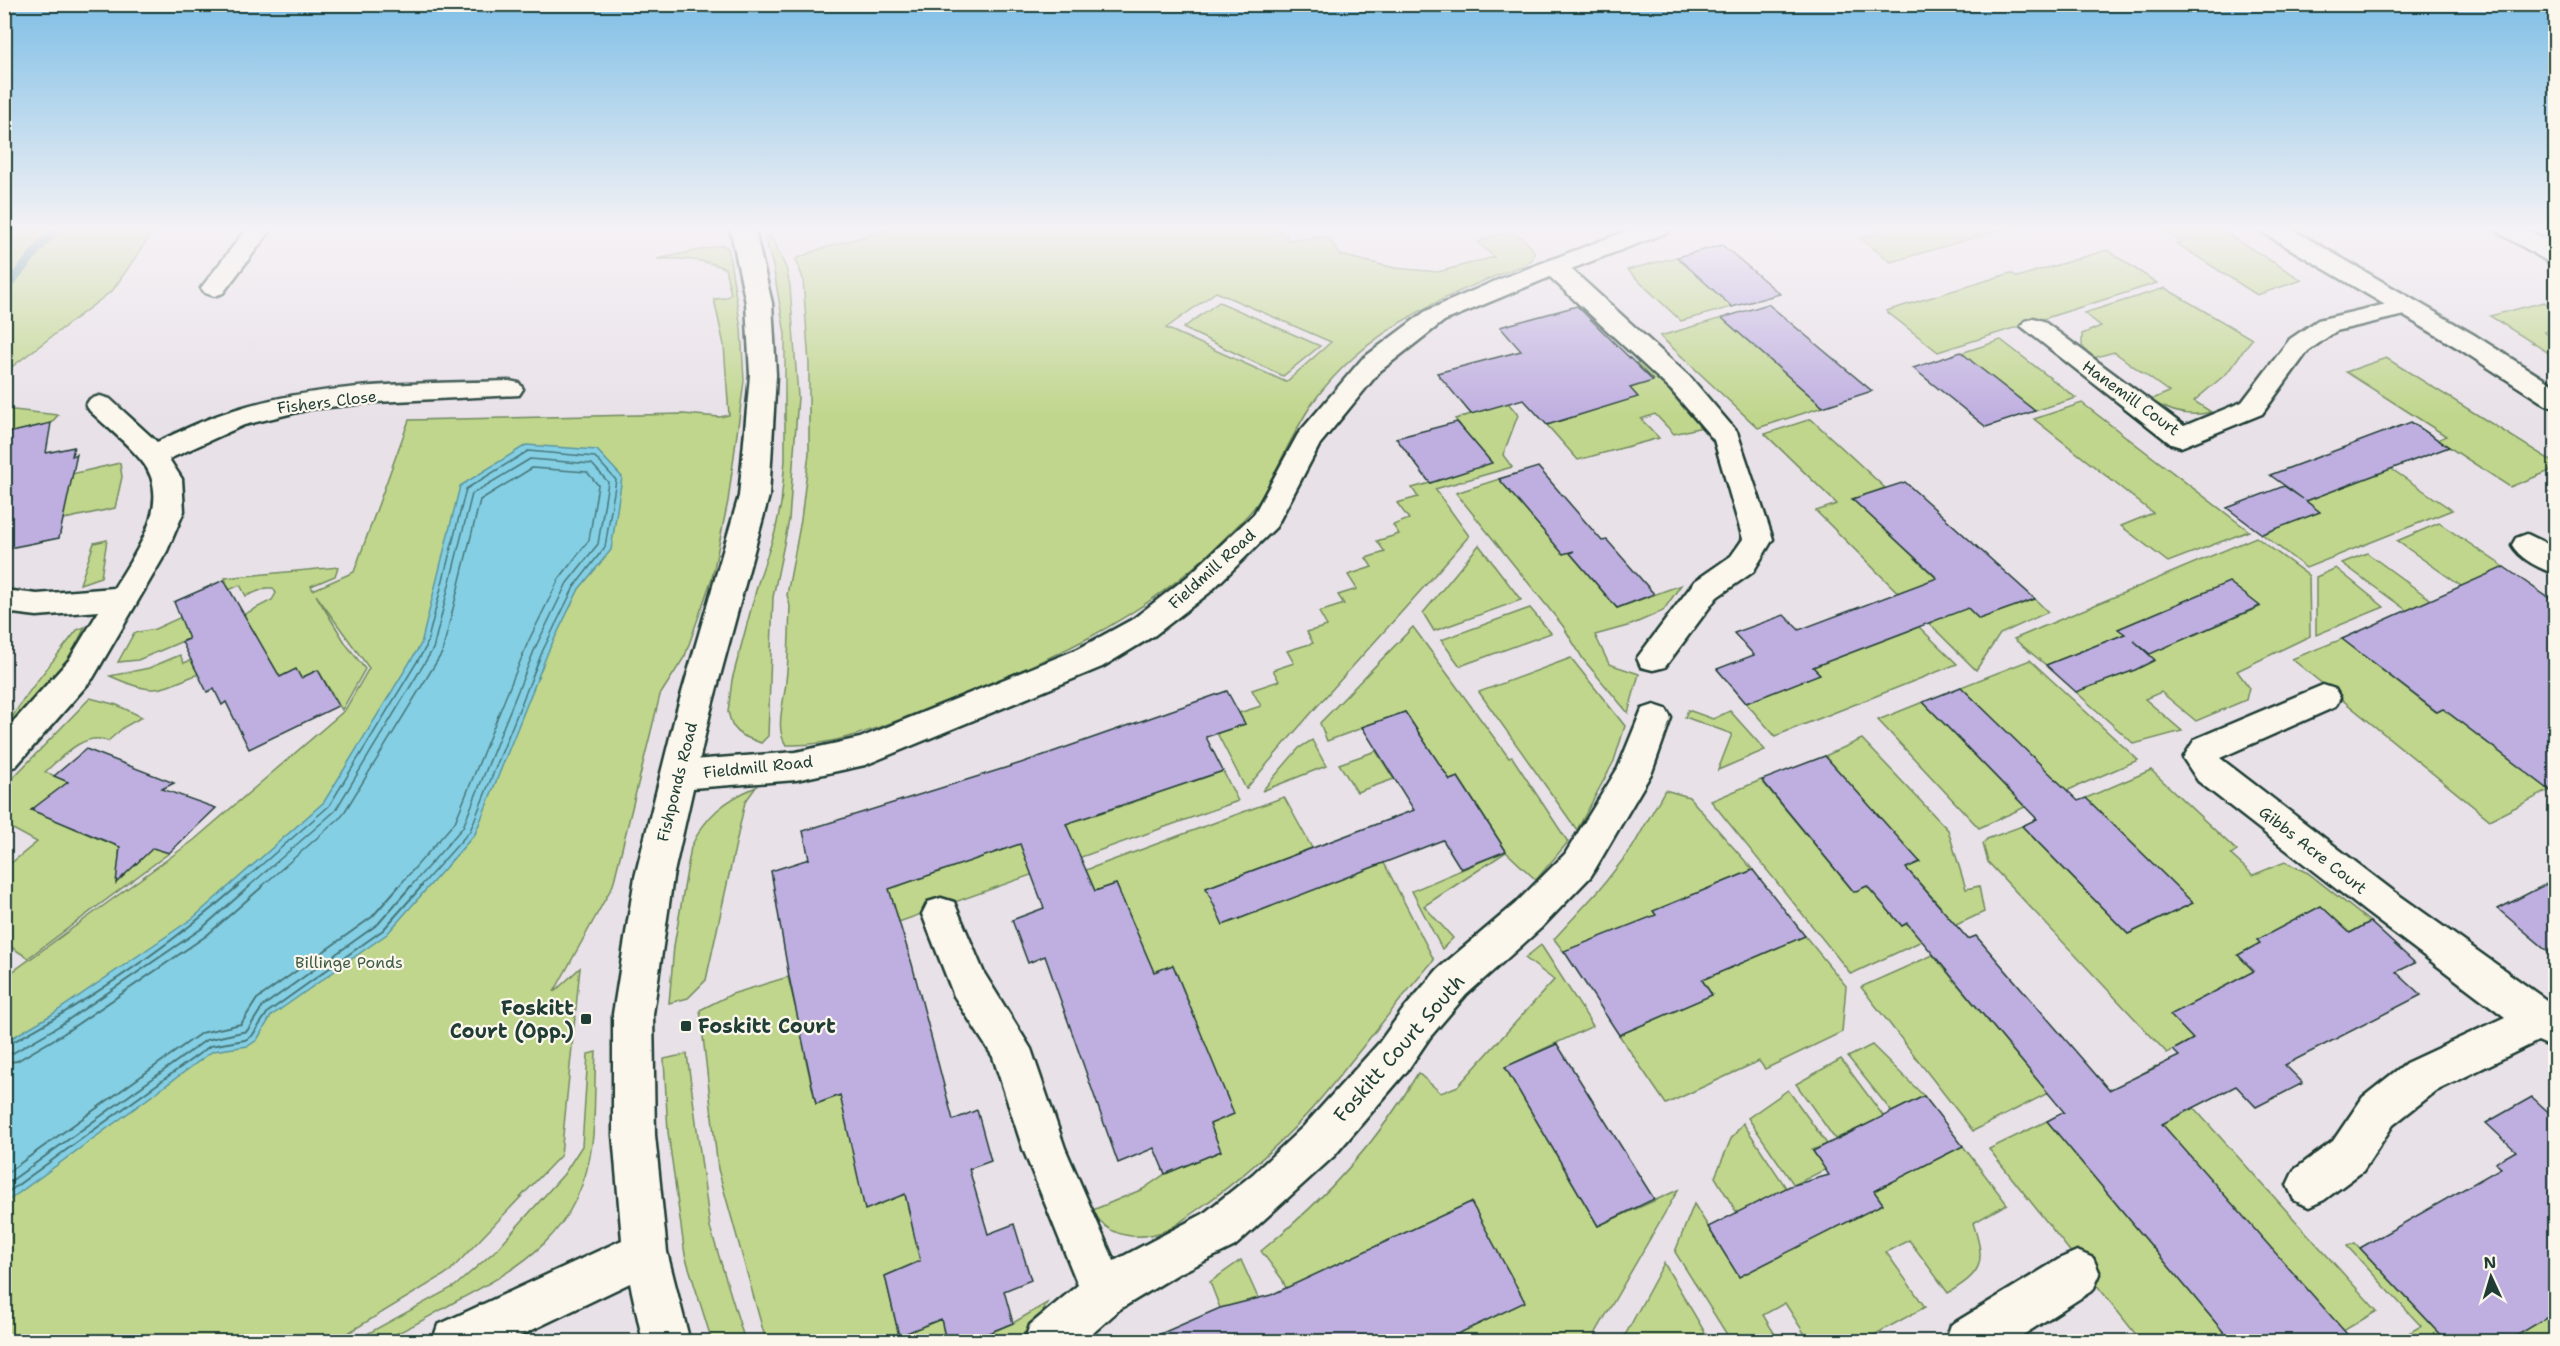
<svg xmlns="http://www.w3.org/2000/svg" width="2560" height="1346" font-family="'Shantell Sans',sans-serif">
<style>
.green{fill:#c0d68c;stroke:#708a60;stroke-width:1.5;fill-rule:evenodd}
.water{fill:#84cfe4;stroke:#5c959e;stroke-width:1.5}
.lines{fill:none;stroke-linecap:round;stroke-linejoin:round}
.shore-far1{stroke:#47777a;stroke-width:1.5}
.shore{stroke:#47777a;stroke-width:2}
.stream{fill:#5c959e;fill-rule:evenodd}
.building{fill:#bfafe0;stroke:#1f3d34;stroke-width:1.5}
.minor-casing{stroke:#1f3d34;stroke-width:5}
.tertiary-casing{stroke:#1f3d34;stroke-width:5}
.minor{fill:#fbf7ec;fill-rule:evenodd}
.tertiary{fill:#fbf7ec;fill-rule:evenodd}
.poi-dot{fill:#1f3d34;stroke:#fbf7ec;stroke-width:2}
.labels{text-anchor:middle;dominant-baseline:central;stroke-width:4.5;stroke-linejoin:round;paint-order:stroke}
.street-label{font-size:16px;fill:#1f3d34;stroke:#fbf7ec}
.park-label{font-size:16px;fill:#3f5c46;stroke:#fbf7ec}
.near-poi-label{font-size:20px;font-weight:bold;fill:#1f3d34;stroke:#fbf7ec;text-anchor:end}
.near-street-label{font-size:20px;fill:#1f3d34;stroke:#fbf7ec}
</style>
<rect width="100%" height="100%" fill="#e9e1e8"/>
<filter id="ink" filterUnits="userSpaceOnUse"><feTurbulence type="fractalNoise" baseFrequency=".0167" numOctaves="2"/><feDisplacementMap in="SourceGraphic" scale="12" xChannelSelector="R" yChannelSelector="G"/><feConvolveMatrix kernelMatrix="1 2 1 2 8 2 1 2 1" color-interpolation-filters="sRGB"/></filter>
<g filter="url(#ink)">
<!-- green -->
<g class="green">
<path d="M5 227H156L113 290 5 372Z"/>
<path d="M897 227H1276L1289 240 1328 237 1340 255 1395 268 1438 272 1494 257 1478 242C1505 233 1515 224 1534 251L1533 258 1527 264C1448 293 1365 330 1314 401 1293 431 1279 467 1261 498 1252 513 1236 527 1224 539 1144 621 1036 667 931 707 886 725 836 747 786 745 774 728 785 700 786 681 789 656 789 631 790 606L787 595 801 520 809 453V364L803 279 796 259 817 250ZM1216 292 1331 342 1286 382 1166 328Z"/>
<path d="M1872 227H2011L1891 262 1860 238 1878 233Z"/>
<path d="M2159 227H2216L2302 280 2257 295 2176 243 2181 242Z"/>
<path d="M771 236 786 268 790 286 798 397 789 520 773 597 768 736 761 743 741 735 732 725 728 712 732 680 758 583 775 532 781 504 785 460V334L773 266 765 237Z"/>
<path d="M723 245 728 248 741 328 744 381 728 501 712 578 685 656 660 695 613 885 554 992 580 968 561 1155 449 1272 335 1341H5L4 978 194 840 345 710 369 668 316 595 346 644 365 669 342 710 318 670 301 678 296 670 280 677 268 656 261 659 239 617 272 600 276 593 273 588H266L246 596 240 585 229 590 225 578 338 567 335 576 311 586 313 590 354 572 409 420 683 414 720 417 729 415 724 345 714 299 725 298 731 294 725 268C702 259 681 258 657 259Z"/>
<path d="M2107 250 2157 283 1938 352 1886 311 2011 273 2017 277Z"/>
<path d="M1677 257 1732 307 1681 321 1627 270Z"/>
<path d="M2165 288 2252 339 2227 373 2194 401 2211 412C2190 418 2168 411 2150 400L2169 392 2114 352 2093 358 2082 346V334L2101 326 2084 313Z"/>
<path d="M1219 302 1320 346 1283 376 1183 328Z"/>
<path d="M2544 302 2555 309V329L2544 332 2555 340V357L2490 316Z"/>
<path d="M1722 318 1823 407 1758 428 1660 336Z"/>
<path d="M2001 340 2076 398 2035 411 1961 353Z"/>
<path d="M2386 358 2555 463V469L2510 487 2438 440 2446 436 2346 372Z"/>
<path d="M1640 362 1692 412 1702 427 1674 434 1655 414 1641 419 1659 438 1578 460 1547 425 1623 401 1615 393 1653 380 1636 363Z"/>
<path d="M1490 381 1518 415 1503 455 1512 467 1435 489 1469 536C1395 621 1318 702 1246 789L1217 733 1245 724 1239 713 1261 706 1252 690 1279 681 1273 670 1294 663 1287 651 1313 643 1307 632 1327 626 1319 612 1344 604 1338 595 1357 589 1348 575 1372 567 1366 558 1385 552 1377 541 1399 534 1393 525 1409 519 1397 503 1418 497 1412 488 1430 483 1461 426 1455 419 1471 414 1459 399Z"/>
<path d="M2082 403 2249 531 2168 562 2121 526 2153 513 2034 419Z"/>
<path d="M5 409 58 415 51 423 5 434Z"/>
<path d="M1811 419 1885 488 1853 499 1979 619 2035 599 2048 612 2000 634 1976 670 1816 511 1837 504 1765 434Z"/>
<path d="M120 463 122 477 115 508 37 525 36 482Z"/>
<path d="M2390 468 2452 510 2306 568 2262 534 2319 512 2306 501Z"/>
<path d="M1499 479 1563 554 1569 552 1617 608 1681 585 1663 611 1631 625 1595 635 1609 664 1639 674 1628 713 1583 659 1563 626 1456 493Z"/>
<path d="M2439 523 2504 567 2518 626 2397 541Z"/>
<path d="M2256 537 2309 576 2310 636 2237 671 2249 687 2246 700 2196 721 2161 692 2145 699 2182 731 2134 744 2076 692 2154 660 2148 654 2260 607 2229 582 2119 629 2125 634 2046 665 2014 639Z"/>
<path d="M107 540 101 577 80 584 94 543Z"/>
<path d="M1479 545 1521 600 1434 631 1423 613Z"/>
<path d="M2367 553 2486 640 2555 719 2342 563Z"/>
<path d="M2336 568 2384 607 2316 635V577Z"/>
<path d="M1530 608 1551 633 1460 666 1441 640Z"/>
<path d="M181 617 202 633 138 660 118 662 134 633 155 629Z"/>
<path d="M85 627 62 672 5 736C4 718 63 649 77 630Z"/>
<path d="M1413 627 1509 758 1512 757 1568 842 1536 880 1506 852 1424 906 1453 938 1442 949 1412 891 1506 851 1458 777 1450 780 1405 712 1327 741 1320 723Z"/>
<path d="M1919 627 1957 664 1775 736 1746 703 1819 674 1813 667Z"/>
<path d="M2342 639 2436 712 2443 708 2550 790 2490 820 2292 659Z"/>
<path d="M180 655 184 663 191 660 198 674C155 692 154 695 110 676L149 668Z"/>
<path d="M1571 658 1625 726 1614 761 1577 830 1479 692Z"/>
<path d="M2030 660 2138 760 2066 791 1961 687Z"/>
<path d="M90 698 117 705 142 717 124 727 108 741C84 731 62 757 45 772L93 791 69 826 99 839 108 830 129 839 120 847 119 854 133 859 153 848 169 853 28 958 5 943V883L11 877 5 873V868L37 842 4 824 5 786Z"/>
<path d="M1923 702 2025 807 1979 828 1878 720Z"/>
<path d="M1688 710 1713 719 1730 711 1765 750 1718 770 1732 734 1685 717Z"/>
<path d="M1862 739 1948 830 1966 889 1979 886 1984 912 1851 974 1711 801 1761 780 1854 892 1867 886 1902 926 1941 907 1906 868 1919 862 1825 756Z"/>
<path d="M1312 740 1326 766 1262 791 1299 748Z"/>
<path d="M1376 751 1394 779 1357 792 1339 764Z"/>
<path d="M1185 766 1192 782 1223 771 1238 801 854 938 874 894 932 874 1088 802 1094 815 1146 798 1139 781Z"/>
<path d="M2151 770 2237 851 2231 855 2253 875 2285 862 2308 873 2370 922 2350 933 2321 907 2329 947 2238 955 2261 979 2171 1015 2193 1039 2167 1053 1988 862 1983 844 1987 839 2022 826 2128 934 2193 903 2086 798Z"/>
<path d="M756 787 745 802 706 980 688 998 669 1003 674 946 691 847C705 816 725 800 756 787Z"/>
<path d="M1665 790 1689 797 1753 870 1654 911 1679 948 1586 943 1564 952 1554 939 1600 889 1632 848Z"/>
<path d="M1284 797 1312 848 1206 888 1223 924 1384 863 1434 960C1395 1004 1360 1052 1322 1097 1288 1138 1238 1182 1194 1212 1185 1218 1177 1226 1167 1230 1140 1241 1107 1239 1093 1210L1143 1189 1165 1174 1221 1151 1210 1124 1234 1113 1224 1090 1168 1017 1191 1008 1173 966 1151 973 1116 884 1095 891 1086 870Z"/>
<path d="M1805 936 1846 986 1842 1032 1765 1069 1759 1061 1666 1104 1619 1035 1712 995 1702 980Z"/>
<path d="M1541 945 1593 1026 1505 1067 1598 1226 1678 1190 1591 1341H1443L1524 1302 1471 1202 1319 1273 1303 1328 1282 1279 1261 1251C1323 1201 1378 1142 1418 1073L1441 1093 1458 1086 1554 980 1525 958Z"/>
<path d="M1933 955 2048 1093 1973 1131 1861 987Z"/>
<path d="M788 977 795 1006 833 993 843 1042 805 1056 816 1104 854 1091 865 1209 905 1194C910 1218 920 1236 926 1259L885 1276 899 1336 941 1319 946 1341H766L718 1169 700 1010 732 994Z"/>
<path d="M1872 1045 1924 1096 1892 1112 1848 1057Z"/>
<path d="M596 1052C594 1083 596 1114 592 1144 580 1233 524 1266 451 1304 432 1315 397 1336 377 1341 370 1343 361 1342 354 1341L455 1286 496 1250 564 1174 582 1146 588 1054Z"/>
<path d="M687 1054 710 1227 745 1341H712L685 1255 668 1132 664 1059Z"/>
<path d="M1841 1059 1884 1117 1835 1139 1796 1084Z"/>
<path d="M2156 1066 2377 1311 2343 1331 2125 1083Z"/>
<path d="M1788 1090 1827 1144 1812 1150 1826 1169 1794 1185 1748 1118Z"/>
<path d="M2047 1121 2231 1341H2141L1989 1149Z"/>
<path d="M1743 1123 1787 1189 1737 1213 1715 1177 1731 1139Z"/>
<path d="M1963 1146 2007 1204 1973 1223C1986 1263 1983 1272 1948 1293L1909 1240 1886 1252 1925 1307 1863 1341H1809L1785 1303 1763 1315 1779 1341H1731L1675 1252 1694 1204 1739 1276 1859 1216 1849 1203Z"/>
<path d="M2355 1243 2447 1341H2395L2421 1326 2347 1246Z"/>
<path d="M1241 1260 1277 1340 1274 1342 1239 1341 1226 1307 1220 1308 1210 1282Z"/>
<path d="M1664 1263 1710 1341H1622Z"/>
<path d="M1047 1303 1037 1322 1014 1341 969 1342 1013 1323Z"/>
<path d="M2555 1312V1341H2497L2476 1320H2543Z"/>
</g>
<!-- water -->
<path class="water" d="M526 445 597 450 622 477 611 550 579 589 548 652 475 834 387 934 271 1016 257 1040 248 1046 213 1051 5 1203V1042L51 1015 193 918 324 802 421 644 460 486Z"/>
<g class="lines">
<!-- shore-far1 -->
<g class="shore-far1">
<path d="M236 887 329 806 426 647 466 489 528 451 595 457 616 480 605 547 574 587 543 650 470 831 420 887"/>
<path d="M248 887 335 811 433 649 472 494 530 459 592 464 608 482 598 544 567 583 536 646 463 827 410 887"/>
<path d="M261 887 342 816 442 653 480 500 532 468 587 472 598 485 589 540 559 579 528 642 455 822 398 887"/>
</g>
<!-- shore -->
<g class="shore">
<path d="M4 1047C87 1002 167 948 238 886"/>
<path d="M4 1054 13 1053 59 1026 201 929 250 886"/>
<path d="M4 1063 17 1061 63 1034 206 936 263 886"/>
<path d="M4 1175 201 1033 241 1024 257 999 372 917 399 886"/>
<path d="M4 1186 206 1040 247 1031 263 1006 378 924 411 886"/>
<path d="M4 1195 210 1046 245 1040 252 1036 268 1012 383 930 422 886"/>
</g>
<!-- stream -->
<path class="stream" d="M51 227H62L8 292 4 293V283Z"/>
</g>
<!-- building -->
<g class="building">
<path d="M1722 245 1733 254 1780 294 1732 307 1677 257Z"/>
<path d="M1768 304 1872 391 1823 407 1722 318Z"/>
<path d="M1577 306 1653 381 1630 388 1638 397 1547 425 1523 399 1471 414 1437 373 1521 351 1500 327Z"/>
<path d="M1961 352 1975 364 2035 411 1986 427 1913 368Z"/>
<path d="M1457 422 1492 463 1430 483 1396 438Z"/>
<path d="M2411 422 2449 447 2306 501 2320 512 2262 534 2227 508 2284 486 2303 499 2270 475Z"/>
<path d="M51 423 46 453 74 447 72 456 77 454 59 538 4 549V434Z"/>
<path d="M1538 467 1602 541 1607 540 1654 594 1617 608 1570 553 1574 551 1563 554 1499 479Z"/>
<path d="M1905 482 2035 599 1979 619 1968 608 1813 667 1820 674 1746 703 1717 669 1754 655 1734 633 1784 615 1799 630 1937 578 1852 499Z"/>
<path d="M2504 567 2556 603V795L2443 709 2437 712 2342 639Z"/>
<path d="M224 580 280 677 296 669 301 678 318 670 338 706 249 749 226 702 222 705 214 689 207 692 182 642 189 639 174 602Z"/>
<path d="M2229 582 2260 606 2150 654 2134 641 2155 660 2135 670 2076 692 2046 665 2125 634 2118 629Z"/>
<path d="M1961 687 2078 801 2086 798 2193 903 2128 934 2022 826 2037 819 1923 702Z"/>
<path d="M1227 691 1245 724 1206 737 1223 771 1066 824 1095 891 1116 884 1154 972 1173 965 1234 1114 1210 1124 1221 1151 1165 1174 1154 1148 1118 1163 1045 956 1028 963 1012 920 1044 908 1020 844 889 889 912 964 953 1120 977 1110 991 1161 969 1169 988 1234 1014 1224 1031 1280 1004 1291 1013 1323 969 1341H946L941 1319 899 1336 885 1276 920 1261 905 1194 865 1210 840 1095 816 1104 789 977 771 871 809 859 803 831 1021 763Z"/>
<path d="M1405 712 1450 780 1458 777 1506 851 1461 869 1443 840 1223 925 1206 888 1414 810 1362 727Z"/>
<path d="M86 749 174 783 162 789 216 808 169 853 153 848 116 883 120 847 31 810 68 782 54 776Z"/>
<path d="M1825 756 1920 862 1906 868 1968 939 1976 936 2109 1090 2179 1056 2173 1050 2193 1039 2170 1015 2254 971 2238 955 2260 943 2257 940 2321 906 2350 933 2370 922 2415 963 2396 972 2421 995 2285 1065 2303 1083 2256 1107 2236 1086 2162 1124 2353 1341H2231L2047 1121 2064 1112 1907 923 1902 926 1867 886 1854 892 1762 780Z"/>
<path d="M1753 870 1805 936 1702 980 1712 995 1619 1035 1564 951 1656 915 1653 911Z"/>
<path d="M2556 879V958L2498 909Z"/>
<path d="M1557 1044 1654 1199 1598 1226 1505 1067Z"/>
<path d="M1924 1096 1963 1146 1874 1191 1883 1204 1739 1277 1708 1227 1790 1186 1829 1175 1813 1151Z"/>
<path d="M2532 1097 2556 1119V1312L2508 1341H2447L2360 1248 2501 1168 2495 1163 2516 1151 2486 1123Z"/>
<path d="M1471 1202 1525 1302 1443 1341H1144L1220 1308 1271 1295Z"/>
</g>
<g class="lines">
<defs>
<g id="minor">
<path d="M248 227H273L223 293 214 296 205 293 201 288Z"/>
<path d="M1637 227H1672L1668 232 1571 269 1691 378 1737 432 1773 539 1753 572 1717 597 1665 667 1653 670 1641 667 1637 658 1695 581 1731 556 1743 539 1714 440 1671 390 1550 277 1444 321 1380 371 1320 444 1276 527 1209 593 1155 635 1102 667 865 765 796 780 679 789 667 785 661 775 667 765 679 761 796 752 860 738 1078 649 1133 619 1187 577 1254 514 1298 434 1362 359 1426 311 1500 279Z"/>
<path d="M2494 227H2524L2556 246V263L2547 261 2498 232Z"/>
<path d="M2408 299 2417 302 2421 307 2417 312 2336 331 2308 351 2262 414 2181 447 2171 444 2021 326 2025 321 2034 318 2043 321 2184 426 2242 402 2290 339 2318 320Z"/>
<path d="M509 381 519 383 523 389 519 395 376 402 310 409 244 425 169 459 182 479 184 511 167 551 93 678 16 766 4 770V732L69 660 99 611 37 616 4 612V590L37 594 114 588C136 552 175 500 141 460 126 442 107 427 90 411L86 405 90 399 100 396 110 399 157 442C183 430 209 417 237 409 325 382 417 384 509 381Z"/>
<path d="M2527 534 2556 548V574C2540 569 2520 559 2512 545L2516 538Z"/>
<path d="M2323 685 2335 689 2340 698 2335 707 2220 758 2392 890 2556 1007V1049L2538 1041 2436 1091 2393 1125 2363 1171 2324 1200 2309 1207 2294 1200 2287 1185 2294 1170 2333 1141 2363 1097 2406 1063 2505 1017 2366 912 2198 781 2183 758 2195 739Z"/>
<path d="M1654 705 1666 709 1671 718 1652 772 1591 876 1541 928 1466 995 1430 1037 1407 1071 1334 1156 1235 1246 1178 1274 1120 1309 1083 1342H1024L1030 1325 1078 1285 1023 1149 993 1057 954 996 922 914 928 902 941 898 954 902 984 973 1031 1049 1065 1148 1114 1261 1203 1214 1253 1174 1304 1126 1379 1043 1402 1011 1438 969 1515 904 1565 854 1618 768 1642 709Z"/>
<path d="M2077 1251 2093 1258 2100 1274 2093 1290 2012 1342H1945L1951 1325 2061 1258Z"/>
</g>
<g id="tertiary">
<path d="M730 227H754L772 303 776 375 769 496 710 713 673 877 653 1014 655 1135 667 1252 690 1342H643L630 1283 507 1342H432L438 1325 622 1240 613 1135V1014L635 877 676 713 739 496 750 375 746 303Z"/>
<path d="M2258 227H2288L2476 336 2556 387V407L2546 405 2458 348 2262 232Z"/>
</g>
</defs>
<!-- minor casing -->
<use href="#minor" class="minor-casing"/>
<!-- tertiary casing -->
<use href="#tertiary" class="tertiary-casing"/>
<!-- minor -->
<use href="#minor" class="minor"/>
<!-- tertiary -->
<use href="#tertiary" class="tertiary"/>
</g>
</g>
<!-- sky -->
<linearGradient id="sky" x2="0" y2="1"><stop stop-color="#80bfe6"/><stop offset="0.55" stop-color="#f5f2f5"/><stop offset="1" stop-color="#f5f2f5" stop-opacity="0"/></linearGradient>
<rect width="2560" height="416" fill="url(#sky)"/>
<!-- markers -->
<g class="poi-dot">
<rect x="580" y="1013" width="12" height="12" rx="3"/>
<rect x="680" y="1020" width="12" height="12" rx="3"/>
</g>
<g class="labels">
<!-- street labels -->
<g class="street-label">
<text transform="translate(2131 398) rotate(36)">Hanemill Court</text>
<text transform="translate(327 402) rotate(-7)">Fishers Close</text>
<text transform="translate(1212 569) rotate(-42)">Fieldmill Road</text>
<text transform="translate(758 767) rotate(-6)">Fieldmill Road</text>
<text transform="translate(677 782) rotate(-76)">Fishponds Road</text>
<text transform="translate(2313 850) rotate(38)">Gibbs Acre Court</text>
</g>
<!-- park labels -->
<g class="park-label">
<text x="349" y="962">Billinge Ponds</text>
</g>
<!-- near-poi labels -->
<g class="near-poi-label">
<text x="574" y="1008">Foskitt<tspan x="574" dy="23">Court (Opp.)</tspan></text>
<text x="698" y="1026" text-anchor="start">Foskitt Court</text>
</g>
<!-- near-street labels -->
<g class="near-street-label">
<text transform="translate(1399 1048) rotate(-49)">Foskitt Court South</text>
</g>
</g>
<!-- margin -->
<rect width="2560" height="1346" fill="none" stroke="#fbf7ec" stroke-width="24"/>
<rect x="12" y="12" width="2536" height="1322" fill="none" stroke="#1f3d34" stroke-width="2" filter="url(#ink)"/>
<!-- north arrow -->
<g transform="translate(2491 1277) rotate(356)" stroke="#fbf7ec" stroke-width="4.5" paint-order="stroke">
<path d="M0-4.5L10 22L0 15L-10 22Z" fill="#1f3d34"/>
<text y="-9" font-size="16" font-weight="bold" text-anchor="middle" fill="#1f3d34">N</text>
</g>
</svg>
